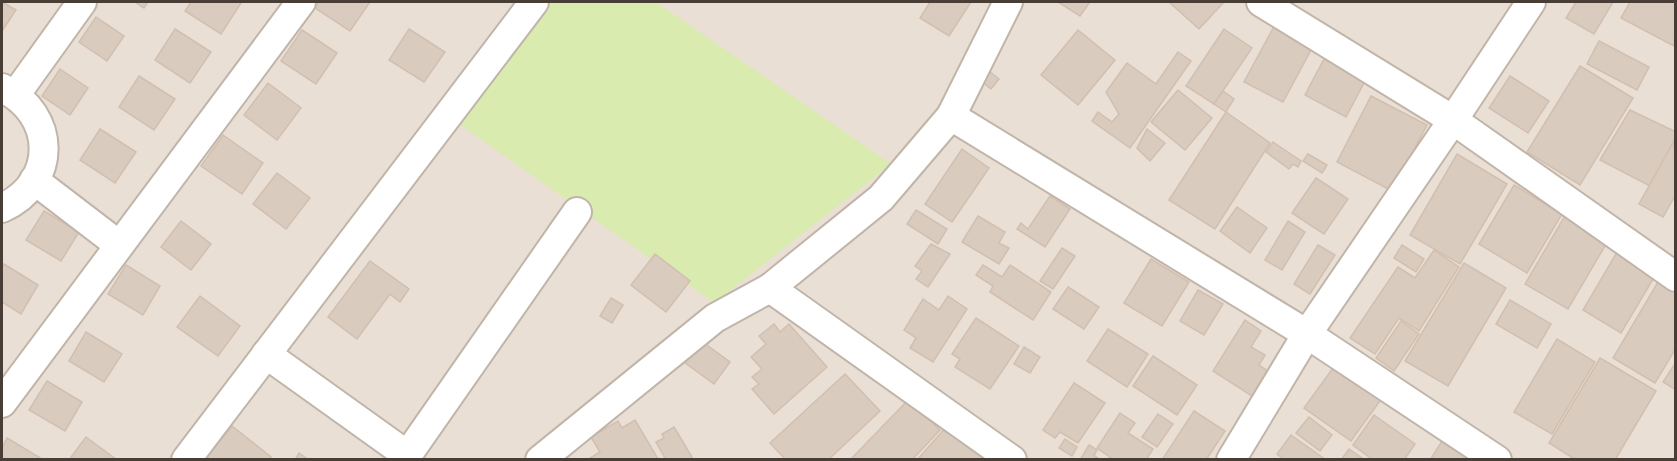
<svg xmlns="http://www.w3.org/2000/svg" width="1677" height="461" font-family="'Titillium Web',sans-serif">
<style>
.residential{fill:#e9dfd5}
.pitch{fill:#d9ebae}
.building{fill:#dacbbf;stroke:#d2bfaf;stroke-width:1.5}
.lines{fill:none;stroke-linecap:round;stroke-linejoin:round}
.street-casing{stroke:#c1b5a9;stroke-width:32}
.street{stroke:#fff;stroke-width:28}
</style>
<rect width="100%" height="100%" fill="#f5eee7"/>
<!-- residential -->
<rect class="residential" x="2" y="2" width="1673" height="457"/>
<!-- pitch -->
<path class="pitch" d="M545 2H656L891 164 714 303 459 124Z"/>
<!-- building -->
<g class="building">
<path d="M2 2 16 10 2 31Z"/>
<path d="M135 2H148L144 8Z"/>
<path d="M191 2H239L241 3 221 34 185 11Z"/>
<path d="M319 2H370L350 31 315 8Z"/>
<path d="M930 2H971L949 36 920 18Z"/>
<path d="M1058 2H1090L1080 16Z"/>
<path d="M1169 2H1224L1199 29Z"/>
<path d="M1576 2H1613L1594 34 1566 18Z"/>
<path d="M1630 2H1676L1674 46 1621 18Z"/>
<path d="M96 17 124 36 107 61 79 42Z"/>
<path d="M1279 17 1318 37 1283 102 1244 82Z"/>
<path d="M175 29 211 52 190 83 155 60Z"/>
<path d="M409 29 445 52 424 82 389 60Z"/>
<path d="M1224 29 1252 48 1214 104 1186 86Z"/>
<path d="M302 30 337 53 316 84 281 61Z"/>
<path d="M1078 30 1115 60 1078 105 1041 75Z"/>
<path d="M1599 41 1649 67 1637 90 1587 64Z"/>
<path d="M1178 52 1191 61 1130 148 1092 121 1098 112 1112 122 1119 114 1106 92 1127 63 1156 84Z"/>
<path d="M1324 59 1365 81 1346 117 1305 95Z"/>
<path d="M1580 66 1633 98 1580 185 1527 152Z"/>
<path d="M984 67 999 79 991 89 976 77Z"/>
<path d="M60 69 88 88 70 115 42 96Z"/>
<path d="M139 76 175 99 154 130 119 107Z"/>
<path d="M1510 76 1549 101 1528 133 1489 108Z"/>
<path d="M268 83 301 108 277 140 244 115Z"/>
<path d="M1178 90 1212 118 1185 150 1151 122Z"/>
<path d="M1223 91 1234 99 1226 112 1214 104Z"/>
<path d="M1371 96 1427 125 1392 191 1337 162Z"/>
<path d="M1630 110 1676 132 1674 141 1650 186 1600 160Z"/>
<path d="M1226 112 1270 143 1215 229 1169 200Z"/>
<path d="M100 129 136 152 115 183 80 160Z"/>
<path d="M1147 129 1165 143 1150 161 1137 148Z"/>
<path d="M223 135 263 163 242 194 201 166Z"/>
<path d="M1674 141 1676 194 1663 217 1639 204Z"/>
<path d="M1273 142 1301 161 1298 167 1293 164 1289 169 1266 152Z"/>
<path d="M962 149 989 168 952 222 925 204Z"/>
<path d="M1308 154 1327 165 1322 173 1303 161Z"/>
<path d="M1457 154 1507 184 1460 264 1410 235Z"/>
<path d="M277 173 310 198 286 229 253 204Z"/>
<path d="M1316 178 1348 199 1324 234 1292 213Z"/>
<path d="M1514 185 1562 214 1527 273 1479 244Z"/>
<path d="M1050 196 1070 209 1045 247 1017 229 1021 223 1028 229Z"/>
<path d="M1237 207 1267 228 1250 253 1220 231Z"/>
<path d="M916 210 947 229 938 244 907 224Z"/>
<path d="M44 211 79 232 61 261 26 240Z"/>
<path d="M1566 214 1609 239 1568 309 1525 284Z"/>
<path d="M978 216 1005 232 999 243 1009 248 999 264 962 242Z"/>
<path d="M181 221 211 244 191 270 161 247Z"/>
<path d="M1288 221 1305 232 1282 270 1265 260Z"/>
<path d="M931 244 950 254 928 287 916 279 922 271 915 266Z"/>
<path d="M1318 245 1335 255 1310 294 1294 284Z"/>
<path d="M1402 245 1424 259 1416 272 1394 258Z"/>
<path d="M1620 247 1659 269 1621 333 1583 310Z"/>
<path d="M1062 248 1075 256 1053 289 1040 281Z"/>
<path d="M1434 250 1459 267 1419 331 1399 318 1375 354 1350 338 1398 267 1415 278Z"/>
<path d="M655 254 690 281 666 312 631 285Z"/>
<path d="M1151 259 1189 282 1162 326 1124 303Z"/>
<path d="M370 261 409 289 400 302 390 294 357 339 328 317Z"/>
<path d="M1464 263 1506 288 1448 386 1405 361Z"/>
<path d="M4 264 38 285 21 314 2 302V267Z"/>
<path d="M126 265 160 286 143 315 108 294Z"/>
<path d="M983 265 1002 277 1010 265 1051 292 1033 320 990 292 993 286 976 275Z"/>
<path d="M1661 277 1676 286V348L1655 383 1613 358Z"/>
<path d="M1068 287 1099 307 1084 329 1053 309Z"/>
<path d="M1198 290 1223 304 1204 335 1180 321Z"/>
<path d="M200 296 240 326 218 356 177 327Z"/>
<path d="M948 296 967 309 933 362 910 348 916 338 904 330 923 299 939 310Z"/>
<path d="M611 298 623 305 612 323 600 316Z"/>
<path d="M1510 300 1551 324 1537 348 1496 324Z"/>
<path d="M976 318 1019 346 990 389 955 367 960 359 952 354Z"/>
<path d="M1245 320 1261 331 1251 347 1265 355 1259 365 1271 373 1255 398 1213 371Z"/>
<path d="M1401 321 1419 334 1394 371 1376 358Z"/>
<path d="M774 324 780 332 789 324 827 367 774 414 752 389 759 384 752 377 762 369 751 357 766 344 759 336Z"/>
<path d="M1108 329 1148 354 1127 387 1087 361Z"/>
<path d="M86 332 122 354 104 382 69 361Z"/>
<path d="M1557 339 1595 362 1552 434 1514 412Z"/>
<path d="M700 340 730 362 714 384 684 362Z"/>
<path d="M1024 347 1040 357 1030 373 1014 364Z"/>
<path d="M1153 356 1197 385 1177 415 1133 386Z"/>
<path d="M1600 358 1656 391 1615 460H1576L1549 443Z"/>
<path d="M1338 361 1385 394 1351 441 1304 408Z"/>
<path d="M1676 362V390L1663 382Z"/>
<path d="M845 374 880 411 828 460H786L770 443Z"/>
<path d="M47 381 82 402 65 431 29 410Z"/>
<path d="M1074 383 1105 403 1078 443 1060 432 1055 438 1043 430Z"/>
<path d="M908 400 940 430 912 460H854L852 458Z"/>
<path d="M1194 411 1225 431 1206 460H1162Z"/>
<path d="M1120 413 1135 423 1128 433 1153 449 1146 460H1114L1097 448Z"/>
<path d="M1158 414 1173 424 1157 447 1142 437Z"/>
<path d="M1374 415 1415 444 1404 460H1373L1353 445Z"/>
<path d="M955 417 991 460H917Z"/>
<path d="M1309 417 1332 435 1320 451 1296 433Z"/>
<path d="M635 420 658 459 591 460 590 458 600 452 591 437 618 421 622 428Z"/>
<path d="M232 426 271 457 269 460H210L207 457Z"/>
<path d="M674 427 692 457 688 460H666L656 442 664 438 662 434Z"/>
<path d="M1291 435 1326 460H1285L1277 454Z"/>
<path d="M86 437 117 460H75L71 457Z"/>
<path d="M7 438 42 459 2 460V448Z"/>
<path d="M1444 438 1473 456 1470 460H1430Z"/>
<path d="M1065 439 1077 447 1072 456 1059 448Z"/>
<path d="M1089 445 1097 450 1094 455 1100 460H1080Z"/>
<path d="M1349 449 1365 460H1341Z"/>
<path d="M299 453 309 460H295Z"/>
</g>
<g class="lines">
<defs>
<g id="street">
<path d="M1261 2 1453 120 1676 277"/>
<path d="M2 88C57 114 58 183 2 208"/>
<path d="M16 94 82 2"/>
<path d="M951 116 1307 334 1497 460"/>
<path d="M34 180 119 245"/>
<path d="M770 288 1012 460"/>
<path d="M266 354 407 455"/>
<path d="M2 403 301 2"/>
<path d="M186 460 534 2"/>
<path d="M404 460 577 212"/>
<path d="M540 460 715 318 770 288 881 198 951 116 1008 2"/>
<path d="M1231 460 1307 334 1453 120 1531 2"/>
</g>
</defs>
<!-- street casing -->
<use href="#street" class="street-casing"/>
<!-- street -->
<use href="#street" class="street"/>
</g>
<!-- border -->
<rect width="1677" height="461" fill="none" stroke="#483e36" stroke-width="6"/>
</svg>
